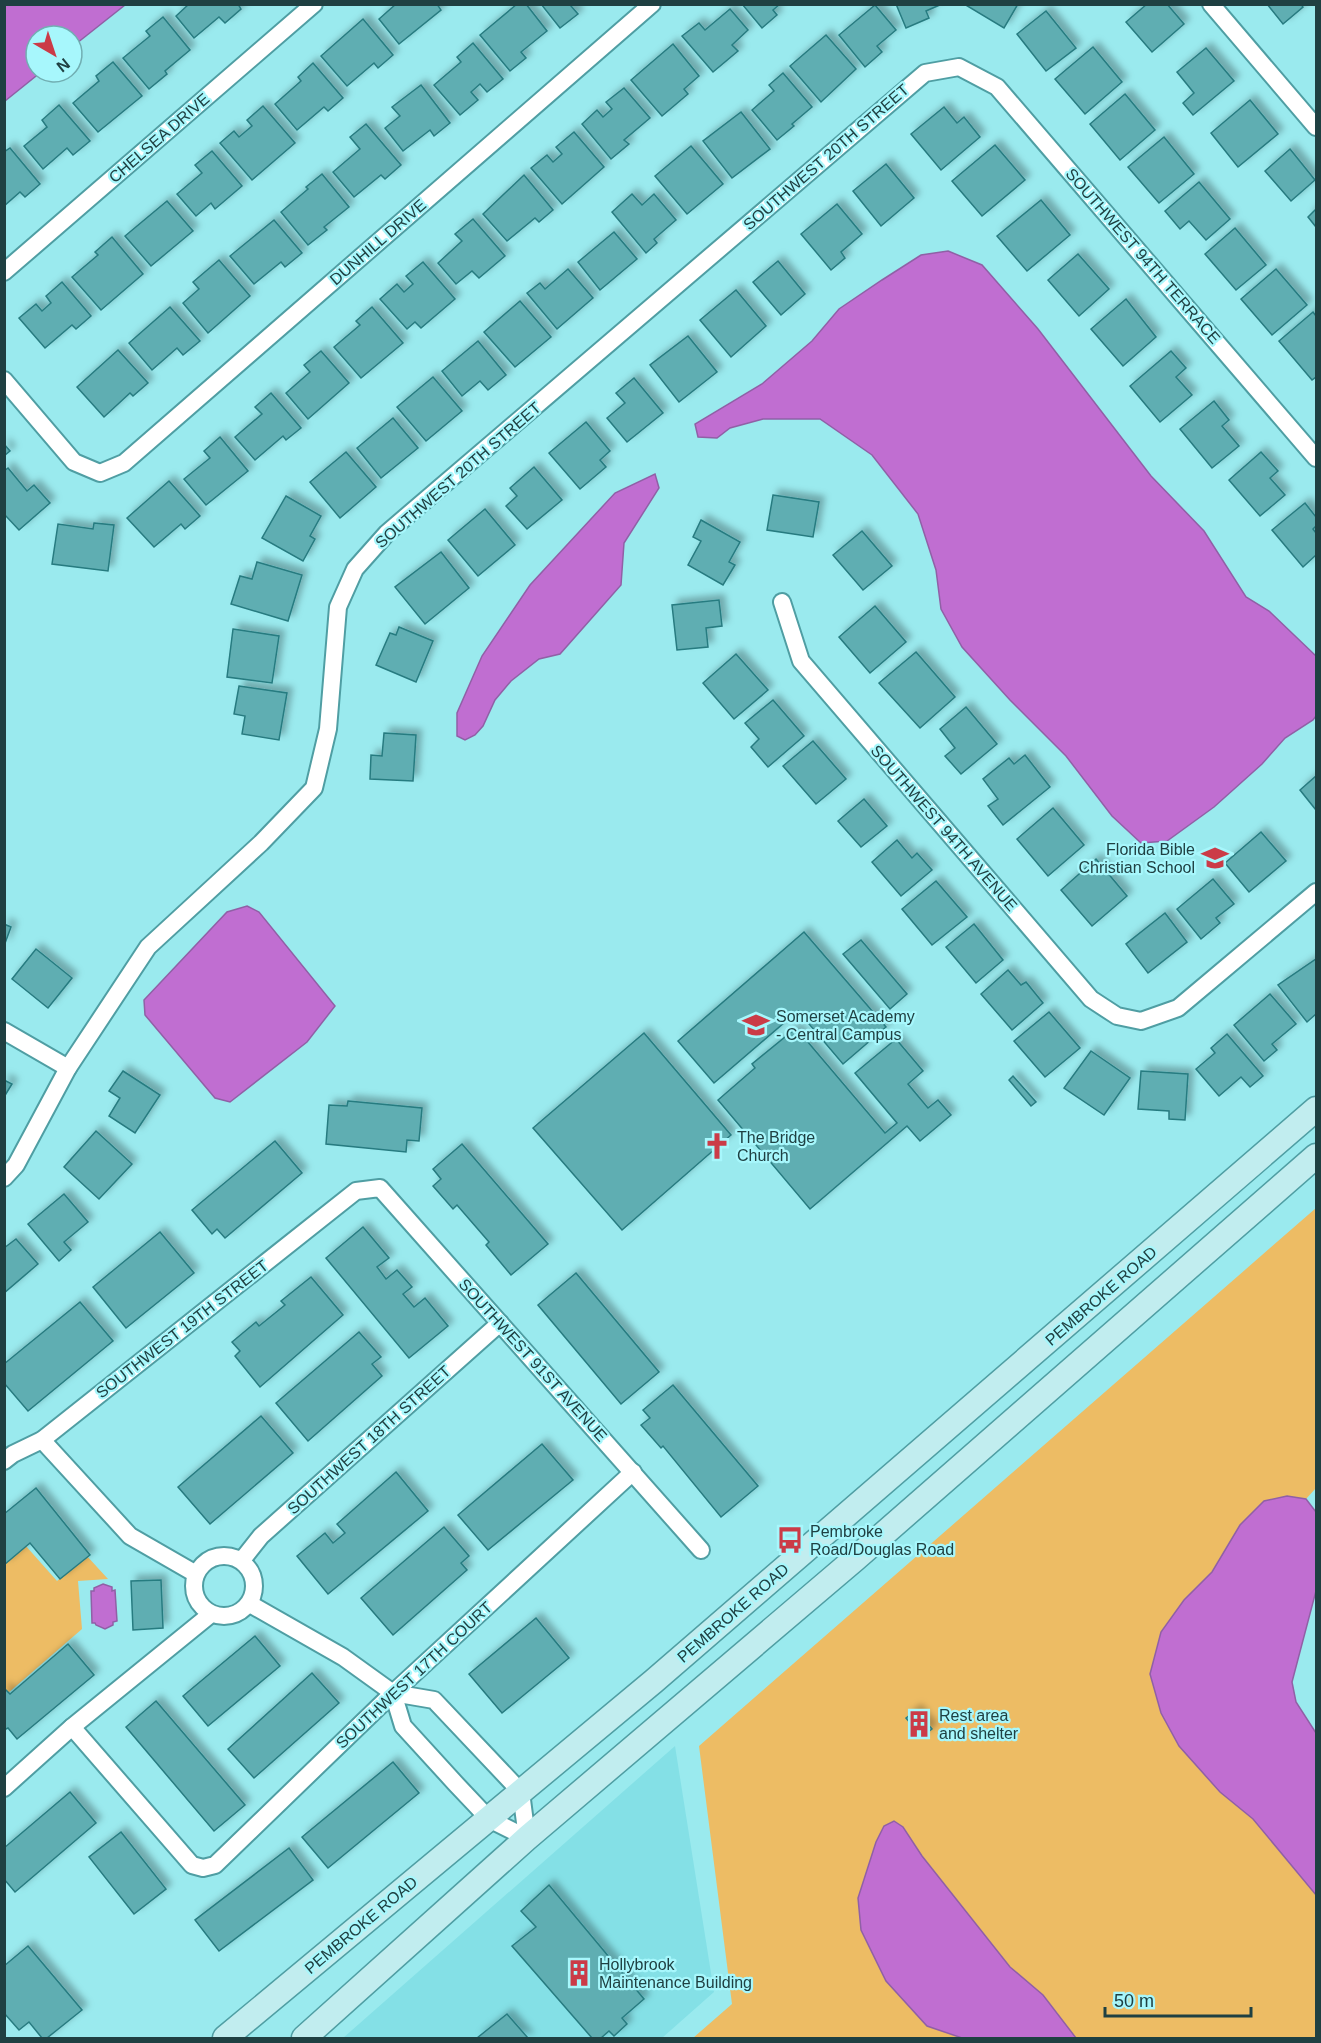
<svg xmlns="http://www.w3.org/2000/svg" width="1321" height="2043" font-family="Arial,sans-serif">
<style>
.built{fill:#84e0e6}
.green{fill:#edbc64}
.water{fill:#c06ed1;stroke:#9060a6;stroke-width:1.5}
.building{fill:#5faeb2;stroke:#287b80;stroke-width:1.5;filter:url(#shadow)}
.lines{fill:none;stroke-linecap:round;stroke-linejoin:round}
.street-casing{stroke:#4f9ea3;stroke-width:20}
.secondary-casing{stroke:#4f9ea3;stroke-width:27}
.street{stroke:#fff;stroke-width:16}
.secondary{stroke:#c1edef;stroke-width:24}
.labels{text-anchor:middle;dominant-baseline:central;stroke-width:4.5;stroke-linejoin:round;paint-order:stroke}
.street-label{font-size:16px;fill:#1f4042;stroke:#a7f7fc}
.poi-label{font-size:16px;fill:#1f4042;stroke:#a7f7fc;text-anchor:start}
</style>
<defs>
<filter id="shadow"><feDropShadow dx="5.5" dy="-5.5" stdDeviation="3" flood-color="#0004"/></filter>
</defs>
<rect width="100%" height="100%" fill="#9aeaee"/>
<!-- built -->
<path class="built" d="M675 1746 714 1992 662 2038H343Z"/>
<!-- green -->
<g class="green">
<path d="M1316 1208V1488L1306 1499 1316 1512V1591L1292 1682 1296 1702 1316 1733V2038H693L732 2004 699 1746Z"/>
<path d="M25 1545 57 1581 86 1555 108 1579 78 1581 82 1629 8 1693 4 1689V1562Z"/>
</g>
<!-- water -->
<g class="water">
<path d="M4 5 5 4 125 5 72 47V36H36V72H41L5 101Z"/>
<path d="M948 251 982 265 1038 329 1151 476 1204 531 1246 597 1269 611 1316 656V716L1313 720 1285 738 1262 764 1214 807 1167 841 1141 843 1112 816 1066 756 1010 700 962 647 941 609 936 570 918 514 872 455 820 419H763L730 428 717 438 698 437 695 424 762 384 812 341 839 309 882 280 921 255Z"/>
<path d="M655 474 659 488 624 543 621 585 560 654 539 659 511 681 495 700 483 726 475 735 465 740 457 736V713L482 656 530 585 615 493Z"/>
<path d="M247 906 259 912 335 1006 307 1042 230 1102 215 1098 145 1015 144 1000 227 912Z"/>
<path d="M1287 1496 1306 1499 1316 1512V1591L1292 1682 1296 1702 1316 1733V1895L1253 1819 1220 1792 1179 1746 1161 1713 1150 1674 1161 1632 1184 1600 1212 1572 1240 1525 1264 1501Z"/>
<path d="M103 1584 112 1587V1591L115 1590 117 1621 113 1622V1625L105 1629 96 1625 95 1623H92L91 1591H94V1588Z"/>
<path d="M894 1821 903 1827 922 1856 1010 1967 1043 1995 1076 2038H962L927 2026 886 1981 861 1930 858 1898 876 1842 884 1826Z"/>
</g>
<!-- building -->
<g class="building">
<path d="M189 4H238L241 9 225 23 219 17 194 38 176 16Z"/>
<path d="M396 4H437L441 10 399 44 379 19Z"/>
<path d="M517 4H526L547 31 521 52 526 58 510 71 480 35Z"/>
<path d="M541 4H573L571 6 578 14 560 28Z"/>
<path d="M742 4H780L773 10 777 15 762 28Z"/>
<path d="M896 4H942L926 11 929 18 906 28Z"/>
<path d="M964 4H1018L1004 28Z"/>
<path d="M1147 4H1167L1184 24 1152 52 1126 22Z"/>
<path d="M1267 4H1301L1303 7 1283 24Z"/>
<path d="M875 5 896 30 877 46 882 52 865 67 839 35Z"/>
<path d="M730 9 748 30 732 45 738 51 713 72 682 36 699 23 705 30Z"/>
<path d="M1046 11 1076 48 1046 71 1017 34Z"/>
<path d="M163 17 190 50 165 71 167 74 149 89 123 58 150 36 146 31Z"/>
<path d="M363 19 393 55 378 68 374 63 347 86 321 56Z"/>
<path d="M826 35 856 69 821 102 790 66Z"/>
<path d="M473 43 503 79 487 92 480 84 471 92 478 100 460 115 434 85 461 62 457 57Z"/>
<path d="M673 44 699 76 684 89 688 94 662 116 631 80Z"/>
<path d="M1093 47 1122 82 1085 114 1055 79Z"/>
<path d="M1206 48 1234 81 1193 115 1183 103 1194 93 1177 72Z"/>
<path d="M113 62 142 96 98 132 73 103 99 81 96 76Z"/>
<path d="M313 63 343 98 328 111 324 107 297 130 275 104 301 81 298 77Z"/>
<path d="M783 73 812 107 792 124 794 126 777 140 752 110 774 91 769 85Z"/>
<path d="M421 85 450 123 434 136 430 130 403 151 385 128 400 116 392 107Z"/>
<path d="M624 88 650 118 624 140 629 144 611 159 582 124 597 110 603 117 612 109 606 102Z"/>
<path d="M1125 94 1155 130 1120 160 1090 124Z"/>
<path d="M1250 100 1278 134 1238 167 1211 133Z"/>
<path d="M59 105 90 141 73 155 67 148 43 169 24 146 47 127 42 120Z"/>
<path d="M263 106 295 143 252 180 220 143 234 131 239 137 252 126 247 120Z"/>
<path d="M944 107 957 123 964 117 980 137 941 170 911 134Z"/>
<path d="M741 112 770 149 732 178 703 141Z"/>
<path d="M366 124 401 165 385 179 381 175 354 197 333 172 360 149 350 137Z"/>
<path d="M574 132 604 167 562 204 531 168 547 155 553 162 562 154 556 147Z"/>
<path d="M1164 137 1194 174 1159 203 1128 167Z"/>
<path d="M995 145 1025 180 982 216 952 181Z"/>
<path d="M691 146 723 184 687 214 655 176Z"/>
<path d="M10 148 40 184 25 197 20 192 4 206V152Z"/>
<path d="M1290 149 1315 180 1291 201 1265 171Z"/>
<path d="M212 151 242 186 215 209 211 203 196 216 177 194 202 173 195 165Z"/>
<path d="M886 164 914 198 881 226 853 191Z"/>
<path d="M322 174 349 207 324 227 327 230 308 245 281 212 308 189 306 187Z"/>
<path d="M524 175 553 210 539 222 535 218 507 241 483 214Z"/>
<path d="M1199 182 1230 219 1206 240 1189 221 1180 229 1165 211Z"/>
<path d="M632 194 642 205 654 194 676 220 654 239 657 243 646 253 612 212Z"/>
<path d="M1041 200 1070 235 1027 271 997 236Z"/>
<path d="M167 201 193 231 151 266 125 236Z"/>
<path d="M837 204 862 234 841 252 845 258 831 270 801 234Z"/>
<path d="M1316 209V227L1308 217Z"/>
<path d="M473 219 505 256 479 278 472 271 456 284 438 263 462 241 455 234Z"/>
<path d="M274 220 302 253 285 267 281 262 254 284 230 256Z"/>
<path d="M1235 228 1266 265 1236 290 1205 254Z"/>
<path d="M614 232 637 259 600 290 578 262Z"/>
<path d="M112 237 143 274 101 310 72 277 98 255 95 252Z"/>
<path d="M1078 254 1109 289 1079 316 1048 280Z"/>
<path d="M219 260 250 296 208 333 183 303 199 289 193 282Z"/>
<path d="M778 261 805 294 781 315 753 282Z"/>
<path d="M423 262 455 299 421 328 415 322 407 329 380 299 397 284 404 292 413 284 406 276Z"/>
<path d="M568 269 593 298 557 329 527 293 540 283 545 289Z"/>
<path d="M1276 269 1307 305 1272 335 1241 299Z"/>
<path d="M62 282 91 316 76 329 72 325 45 348 19 318 36 304 42 311 51 303 46 296Z"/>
<path d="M736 290 766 326 731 357 700 320Z"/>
<path d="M1126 299 1156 337 1123 366 1091 329Z"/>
<path d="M520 301 551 337 515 367 484 332Z"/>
<path d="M170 307 200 341 183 355 177 348 152 370 129 343Z"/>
<path d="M372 307 403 343 361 378 334 347 360 325 356 321Z"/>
<path d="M1313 312 1316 316V377L1312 380 1279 341Z"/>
<path d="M688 336 717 372 679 402 650 365Z"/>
<path d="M478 341 506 375 488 390 480 381 462 396 442 371Z"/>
<path d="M118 350 148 383 133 396 130 393 104 417 77 387Z"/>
<path d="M321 351 349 383 308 419 286 393 310 372 304 365Z"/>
<path d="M1171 351 1186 368 1176 377 1192 395 1160 422 1130 386Z"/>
<path d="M433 377 462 411 426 441 397 407Z"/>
<path d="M634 378 663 413 627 442 607 418 625 403 616 393Z"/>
<path d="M271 393 301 428 286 440 283 436 255 460 235 437 262 414 255 407Z"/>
<path d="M1214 401 1229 420 1222 426 1239 446 1212 468 1180 429Z"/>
<path d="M393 418 418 448 381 478 357 448Z"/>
<path d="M586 422 610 451 600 460 606 467 580 489 549 453Z"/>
<path d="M220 437 248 471 206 505 184 479 210 458 204 451Z"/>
<path d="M4 444 10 451 4 456Z"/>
<path d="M346 452 376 487 340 518 310 482Z"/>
<path d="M1261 452 1278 471 1270 478 1285 495 1260 516 1229 480Z"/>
<path d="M534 467 562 500 527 529 506 506 517 496 510 488Z"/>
<path d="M8 468 27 491 34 485 50 503 19 530 4 514V471Z"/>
<path d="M169 481 200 516 185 529 181 524 154 547 127 518Z"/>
<path d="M773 495 819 502 813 537 767 530Z"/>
<path d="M286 496 321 516 310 536 315 539 303 561 262 538Z"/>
<path d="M1305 503 1316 517V526L1313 529 1316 533V555L1303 567 1272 530Z"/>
<path d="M485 509 515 545 478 576 448 540Z"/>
<path d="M701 520 740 542 729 562 735 565 723 585 688 565 701 541 693 537Z"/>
<path d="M94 523 114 525 108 571 52 564 58 524 93 529Z"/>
<path d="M862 531 892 566 863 590 833 555Z"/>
<path d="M441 552 469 588 425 624 395 587Z"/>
<path d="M257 562 302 575 288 621 231 604 240 576 252 579Z"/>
<path d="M719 600 722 626 706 628 708 647 677 650 672 605Z"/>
<path d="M875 606 906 642 870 673 839 637Z"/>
<path d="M399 627 433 641 416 682 376 665 390 633 396 635Z"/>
<path d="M233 629 279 636 272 683 227 677Z"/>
<path d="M916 652 955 697 920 728 879 683Z"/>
<path d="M736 654 768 690 734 719 703 683Z"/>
<path d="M239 686 287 693 279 740 242 734 245 716 234 714Z"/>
<path d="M773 700 804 736 768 767 751 747 759 739 745 723Z"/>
<path d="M966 707 997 744 961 774 945 756 955 748 940 729Z"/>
<path d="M384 733 416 735 413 781 370 779 371 755 382 756Z"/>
<path d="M813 741 846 779 816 804 783 766Z"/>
<path d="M1025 755 1050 787 1003 825 988 806 998 799 983 779 1009 758 1014 764Z"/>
<path d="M1316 776V810L1300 790Z"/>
<path d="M864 799 887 826 861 847 838 821Z"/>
<path d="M1053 808 1084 845 1048 876 1017 839Z"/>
<path d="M1261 832 1286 861 1249 892 1225 863Z"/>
<path d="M897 840 912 858 917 853 932 870 901 896 872 862Z"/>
<path d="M1096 859 1127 896 1092 926 1061 890Z"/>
<path d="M1213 879 1234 904 1216 918 1220 923 1201 939 1177 909Z"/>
<path d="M936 881 967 917 932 945 902 909Z"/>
<path d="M1165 913 1187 942 1148 973 1126 944Z"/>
<path d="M4 924 11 927 4 946Z"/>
<path d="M974 924 1003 960 976 983 946 947Z"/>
<path d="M804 932 886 1027 843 1064 798 1011 714 1083 678 1041Z"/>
<path d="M861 940 907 994 890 1009 843 954Z"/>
<path d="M36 949 72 978 48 1008 12 979Z"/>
<path d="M1316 959V1014L1307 1022 1278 985Z"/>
<path d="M1008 970 1021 985 1026 982 1043 1003 1012 1030 981 994Z"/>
<path d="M1270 994 1296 1024 1272 1044 1277 1050 1264 1061 1234 1025Z"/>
<path d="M1049 1012 1080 1048 1045 1077 1014 1041Z"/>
<path d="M796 1028 885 1133 897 1123 855 1073 896 1039 923 1071 908 1084 928 1108 938 1100 951 1115 920 1141 907 1126 810 1209 718 1100 755 1068 752 1064Z"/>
<path d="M644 1033 731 1135 622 1230 533 1128Z"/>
<path d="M1227 1034 1263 1076 1250 1087 1241 1077 1219 1096 1196 1069 1215 1053 1211 1048Z"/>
<path d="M1091 1051 1130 1078 1104 1115 1064 1088Z"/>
<path d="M123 1071 160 1095 135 1133 109 1116 120 1098 109 1091Z"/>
<path d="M1141 1071 1188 1074 1185 1120 1169 1119V1111L1138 1109Z"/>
<path d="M1013 1076 1036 1102 1031 1106 1009 1080Z"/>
<path d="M4 1080 12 1084 4 1097Z"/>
<path d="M348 1101 422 1108 419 1141 407 1140 406 1152 326 1144 329 1105 347 1106Z"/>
<path d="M96 1131 132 1164 99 1199 64 1167Z"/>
<path d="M275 1141 302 1173 225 1238 217 1229 212 1234 192 1210Z"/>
<path d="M462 1144 548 1244 511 1275 486 1245 489 1242 457 1205 453 1209 433 1186 441 1179 433 1169Z"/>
<path d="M64 1194 88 1222 64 1242 71 1250 59 1261 28 1224Z"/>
<path d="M363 1227 389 1258 377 1267 386 1279 397 1270 412 1287 403 1294 414 1307 425 1298 448 1326 409 1358 326 1258Z"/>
<path d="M160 1232 194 1273 126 1328 93 1287Z"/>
<path d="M16 1239 38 1264 4 1293V1248Z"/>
<path d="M576 1273 659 1372 621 1404 538 1305Z"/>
<path d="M311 1277 343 1315 260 1387 235 1356 240 1351 232 1342 256 1322 259 1326 285 1305 281 1301Z"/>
<path d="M80 1302 113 1341 28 1411 4 1383V1364Z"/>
<path d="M359 1332 381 1357 372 1364 382 1376 308 1441 276 1403Z"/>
<path d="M673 1385 758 1486 721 1517 663 1446 661 1448 641 1425 650 1418 643 1410Z"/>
<path d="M261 1416 293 1453 210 1524 178 1487Z"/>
<path d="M542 1444 573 1480 488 1550 458 1515Z"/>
<path d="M396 1472 428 1511 328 1594 297 1556 325 1533 333 1543 345 1533 337 1524Z"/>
<path d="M36 1488 90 1555 60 1579 30 1543 4 1565V1514Z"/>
<path d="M444 1527 469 1556 461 1563 467 1570 393 1635 361 1598Z"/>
<path d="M161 1580 163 1628 133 1630 131 1581Z"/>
<path d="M536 1618 569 1658 502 1713 469 1674Z"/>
<path d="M255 1636 280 1666 208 1726 183 1696Z"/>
<path d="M68 1644 94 1675 17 1739 8 1728 4 1730V1688L10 1694Z"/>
<path d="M312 1673 339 1703 254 1778 228 1749Z"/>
<path d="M156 1701 245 1805 214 1831 126 1727Z"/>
<path d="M916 1710 932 1729 922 1737 906 1718Z"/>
<path d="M393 1762 419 1793 328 1868 302 1837Z"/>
<path d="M70 1792 96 1823 15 1892 4 1879V1848Z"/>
<path d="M121 1832 166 1889 134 1914 89 1857Z"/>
<path d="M289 1848 313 1880 219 1951 195 1920Z"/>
<path d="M549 1885 644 1999 622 2018 627 2024 614 2036 609 2031 601 2038H592L512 1946 536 1927 521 1911Z"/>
<path d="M28 1946 82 2010 47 2038H42L29 2022 19 2030 4 2013V1966Z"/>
<path d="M507 2014 528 2038H477Z"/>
</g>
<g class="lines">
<defs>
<g id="street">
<path d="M1211 4 1316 127"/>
<path d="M4 272 314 4"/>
<path d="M4 380 74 462 100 473 124 463 652 4"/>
<path d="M782 602 801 661 1091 999 1117 1016 1141 1021 1178 1008 1316 892"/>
<path d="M4 1031 68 1068"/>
<path d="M4 1178 16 1165 68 1068 148 947 261 843 314 788 328 729 338 607 355 569 387 533 925 73 959 67 997 87 1316 458"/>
<path d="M42 1440 130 1536 196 1574"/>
<path d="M4 1461 13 1454 42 1440 356 1191 380 1188 701 1550"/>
<circle cx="224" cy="1586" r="30"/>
<path d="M242 1560 261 1536 500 1323"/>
<path d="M250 1604 343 1657 393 1693 434 1700 521 1792 527 1838"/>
<path d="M393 1693 403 1726 455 1783 489 1819 527 1838"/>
<path d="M72 1727 192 1865 203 1868 215 1865 393 1693 633 1472"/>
<path d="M4 1788 72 1727 211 1614"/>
</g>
<g id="secondary">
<path d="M225 2038 654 1681 1316 1109"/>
<path d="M304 2038 527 1838 855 1559 1316 1156"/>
</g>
</defs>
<!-- street casing -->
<use href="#street" class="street-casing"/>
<!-- secondary casing -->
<use href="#secondary" class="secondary-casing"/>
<!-- street -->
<use href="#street" class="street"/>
<!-- secondary -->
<use href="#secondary" class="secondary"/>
</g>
<!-- icons -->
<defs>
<symbol id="school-bare" viewBox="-9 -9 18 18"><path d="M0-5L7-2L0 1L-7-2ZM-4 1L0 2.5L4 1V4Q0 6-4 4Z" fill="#cb3b47" stroke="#a7f7fc" stroke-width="2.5" paint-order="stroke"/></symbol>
<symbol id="church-bare" viewBox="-9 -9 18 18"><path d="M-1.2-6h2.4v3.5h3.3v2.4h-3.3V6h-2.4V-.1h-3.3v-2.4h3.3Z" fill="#cb3b47" stroke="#a7f7fc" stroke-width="2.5" paint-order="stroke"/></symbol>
<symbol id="bus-bare" viewBox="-9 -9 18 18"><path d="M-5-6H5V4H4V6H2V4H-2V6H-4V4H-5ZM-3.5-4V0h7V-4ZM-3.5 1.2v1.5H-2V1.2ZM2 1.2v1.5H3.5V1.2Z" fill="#cb3b47" stroke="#a7f7fc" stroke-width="2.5" paint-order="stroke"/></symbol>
<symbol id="building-bare" viewBox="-9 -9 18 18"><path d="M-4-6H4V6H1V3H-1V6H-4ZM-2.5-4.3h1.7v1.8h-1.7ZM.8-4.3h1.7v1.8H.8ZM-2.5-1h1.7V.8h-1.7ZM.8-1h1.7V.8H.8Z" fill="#cb3b47" stroke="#a7f7fc" stroke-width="2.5" paint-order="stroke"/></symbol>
</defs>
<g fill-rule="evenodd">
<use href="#school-bare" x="1196" y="839" width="38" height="38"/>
<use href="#school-bare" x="737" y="1006" width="38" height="38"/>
<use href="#church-bare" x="698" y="1127" width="38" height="38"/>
<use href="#bus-bare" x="771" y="1521" width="38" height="38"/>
<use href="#building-bare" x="900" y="1705" width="38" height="38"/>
<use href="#building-bare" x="560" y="1954" width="38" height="38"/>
</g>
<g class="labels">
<!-- street labels -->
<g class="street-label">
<text transform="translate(159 138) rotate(-41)">CHELSEA DRIVE</text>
<text transform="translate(826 157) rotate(-41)">SOUTHWEST 20TH STREET</text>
<text transform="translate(378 242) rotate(-41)">DUNHILL DRIVE</text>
<text transform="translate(1143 256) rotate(49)">SOUTHWEST 94TH TERRACE</text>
<text transform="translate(458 475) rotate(-41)">SOUTHWEST 20TH STREET</text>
<text transform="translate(944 828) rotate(49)">SOUTHWEST 94TH AVENUE</text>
<text transform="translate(1101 1296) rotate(-41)">PEMBROKE ROAD</text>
<text transform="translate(182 1329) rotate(-38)">SOUTHWEST 19TH STREET</text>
<text transform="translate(533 1360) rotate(48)">SOUTHWEST 91ST AVENUE</text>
<text transform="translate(369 1440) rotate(-42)">SOUTHWEST 18TH STREET</text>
<text transform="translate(733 1613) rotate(-41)">PEMBROKE ROAD</text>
<text transform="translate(414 1675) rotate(-43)">SOUTHWEST 17TH COURT</text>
<text transform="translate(361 1925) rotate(-40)">PEMBROKE ROAD</text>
</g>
<!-- poi labels -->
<g class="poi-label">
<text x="1195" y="849" text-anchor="end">Florida Bible<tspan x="1195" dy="18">Christian School</tspan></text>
<text x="776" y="1016">Somerset Academy<tspan x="776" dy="18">- Central Campus</tspan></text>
<text x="737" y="1137">The Bridge<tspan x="737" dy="18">Church</tspan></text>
<text x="810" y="1531">Pembroke<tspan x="810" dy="18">Road/Douglas Road</tspan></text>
<text x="939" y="1715">Rest area<tspan x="939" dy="18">and shelter</tspan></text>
<text x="599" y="1964">Hollybrook<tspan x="599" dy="18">Maintenance Building</tspan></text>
</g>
</g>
<!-- border -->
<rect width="1321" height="2043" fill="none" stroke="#1f4042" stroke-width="12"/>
<!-- north arrow -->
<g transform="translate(54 54) rotate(141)"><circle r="28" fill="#a7f7fc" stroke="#71aeb2" stroke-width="1.5"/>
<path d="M0-4.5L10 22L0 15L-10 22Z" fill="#cb3b47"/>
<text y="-9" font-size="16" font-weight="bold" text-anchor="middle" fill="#1f4042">N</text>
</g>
<!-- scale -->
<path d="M1105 2007v9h146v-9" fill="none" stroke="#1f4042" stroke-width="3"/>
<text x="1114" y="2007" font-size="18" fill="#1f4042" stroke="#a7f7fc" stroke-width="4.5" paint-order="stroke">50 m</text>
</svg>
